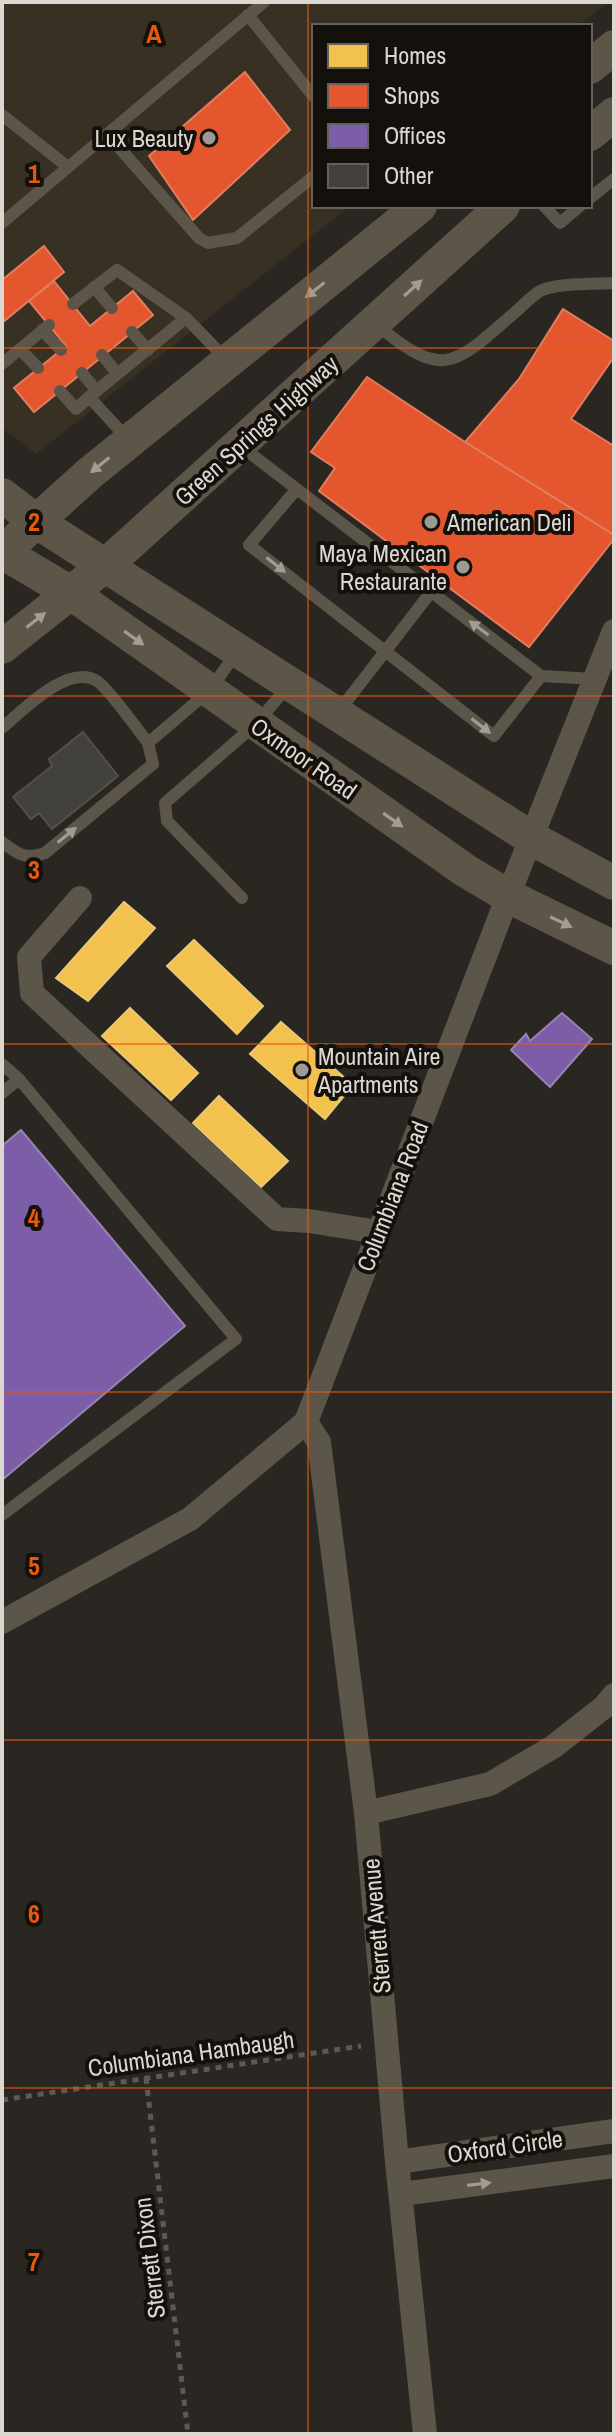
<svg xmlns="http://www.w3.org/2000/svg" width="616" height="2436" font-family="'Archivo Narrow',sans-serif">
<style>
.built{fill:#383022}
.homes{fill:#f2c14e;stroke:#ebc875;stroke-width:2}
.shops{fill:#e4572e;stroke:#e17d5f;stroke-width:2}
.offices{fill:#7b5ea7;stroke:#9882b4;stroke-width:2}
.building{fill:#43413c;stroke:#53504c;stroke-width:2}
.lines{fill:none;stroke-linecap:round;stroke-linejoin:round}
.path{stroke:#5e5a53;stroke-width:5;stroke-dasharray:6 6;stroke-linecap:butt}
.lane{stroke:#5b554a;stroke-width:12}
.street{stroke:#5b554a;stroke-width:24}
.secondary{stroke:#5d5648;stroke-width:34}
.oneway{fill:#a29d93}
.oneway2{fill:#a19c94}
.grid{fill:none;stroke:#e8590c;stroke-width:2;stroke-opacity:0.55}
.poi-dot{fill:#9d9994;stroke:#14110d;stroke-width:3}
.labels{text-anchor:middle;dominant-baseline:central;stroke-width:8;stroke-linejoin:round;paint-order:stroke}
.poi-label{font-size:24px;fill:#dbd7d1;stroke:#14110d;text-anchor:end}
.street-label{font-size:24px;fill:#dbd7d1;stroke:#14110d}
.grid-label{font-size:26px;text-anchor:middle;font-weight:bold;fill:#e8590c;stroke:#14110d;stroke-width:8;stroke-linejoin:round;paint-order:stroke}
</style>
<rect width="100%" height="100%" fill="#2a2722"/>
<!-- built -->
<path class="built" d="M2 2H608L578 26H314V206H350L36 454 2 428Z"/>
<!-- homes -->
<g class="homes">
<path d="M124 902 155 928 88 1001 56 978Z"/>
<path d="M194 940 263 1006 237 1034 167 966Z"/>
<path d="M130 1008 198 1073 171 1100 102 1036Z"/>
<path d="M281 1022 353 1085 325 1119 250 1054Z"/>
<path d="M219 1096 288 1161 261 1187 193 1123Z"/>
</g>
<!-- shops -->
<g class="shops">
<path d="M245 72 290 130 193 220 149 156Z"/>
<path d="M44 246 64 272 2 323V280Z"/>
<path d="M54 281 90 326 133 291 153 315 34 412 14 388 66 346 29 301Z"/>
<path d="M563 309 614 341V357L571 419 614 446V535L465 442 519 379Z"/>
<path d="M367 377 465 442 614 535V539L529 647 319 491 335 468 311 452Z"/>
</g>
<!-- offices -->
<g class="offices">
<path d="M562 1013 592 1039 550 1087 511 1050 526 1034 530 1041Z"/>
<path d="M21 1130 185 1326 2 1480V1146Z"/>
</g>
<!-- building -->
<path class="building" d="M83 732 118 776 52 829 39 813 31 819 13 797 52 766 49 759Z"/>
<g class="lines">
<!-- path -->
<g class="path">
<path d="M146 2078 188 2434"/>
<path d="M2 2100 361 2046"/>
</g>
<!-- lane -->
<g class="lane">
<path d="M248 15 314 97"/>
<path d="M2 115 68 167"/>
<path d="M107 134 199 238 208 243 237 238 314 176"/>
<path d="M590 198 614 179"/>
<path d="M544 206 560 223 580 206"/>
<path d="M2 223 264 2"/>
<path d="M94 287 112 308"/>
<path d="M73 304 117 270 186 318"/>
<path d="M377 325C442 379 453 367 512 315 521 308 530 297 540 291 556 283 595 284 614 283"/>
<path d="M42 330 61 350"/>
<path d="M132 332 148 350"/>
<path d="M20 349 38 368"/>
<path d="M102 355 117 373"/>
<path d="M2 364 49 325"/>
<path d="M82 373 97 391"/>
<path d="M60 391 76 409 89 397"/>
<path d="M127 438 89 397 186 318 226 359"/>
<path d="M242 447 541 676 595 679"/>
<path d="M296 490 249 545 494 736 541 676"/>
<path d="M339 711 431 592"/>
<path d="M2 728C22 711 68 663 97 681 107 687 139 731 148 743L209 691 237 652"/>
<path d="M2 842C17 854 25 860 45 853L153 764 148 743"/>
<path d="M242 898 167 821 165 803 256 724 288 686"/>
<path d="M2 1064 19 1079 2 1093"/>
<path d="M2 1515 236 1339 19 1079"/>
</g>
<!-- street -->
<g class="street">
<path d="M80 898 29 957 32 993 277 1219 309 1221 378 1232"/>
<path d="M306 1422 319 1442 366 1813 397 2162 425 2434"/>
<path d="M2 1622 190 1519 306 1422 508 896 614 631"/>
<path d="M366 1813 490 1784 553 1747 604 1707 614 1695"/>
<path d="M397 2162 614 2131"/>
<path d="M402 2194 614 2166"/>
</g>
<!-- secondary -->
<g class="secondary">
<path d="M590 67 614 47"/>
<path d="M590 134 614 114"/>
<path d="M2 495 37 522 531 838 614 883"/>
<path d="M19 537 90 473 420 206"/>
<path d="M2 552 71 593 466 871 508 896 614 948"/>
<path d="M2 647 106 565 503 206"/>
</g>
</g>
<!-- one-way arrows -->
<defs><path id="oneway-solid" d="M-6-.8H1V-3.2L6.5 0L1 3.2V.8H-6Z" transform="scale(2)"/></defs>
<g class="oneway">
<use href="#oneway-solid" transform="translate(413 288) rotate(-42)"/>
<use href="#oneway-solid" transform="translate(315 290) rotate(142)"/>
<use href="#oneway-solid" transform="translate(100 465) rotate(141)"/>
<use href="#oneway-solid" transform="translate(36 620) rotate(-38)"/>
<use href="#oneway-solid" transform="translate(134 638) rotate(35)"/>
<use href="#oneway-solid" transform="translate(393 820) rotate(35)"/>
<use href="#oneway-solid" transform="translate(561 922) rotate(26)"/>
</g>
<g class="oneway2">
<use href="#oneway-solid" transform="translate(276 565) rotate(38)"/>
<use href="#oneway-solid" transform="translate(479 628) rotate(-143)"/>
<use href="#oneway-solid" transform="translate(481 726) rotate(38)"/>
<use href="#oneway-solid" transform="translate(67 835) rotate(-39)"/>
<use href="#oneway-solid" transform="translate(479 2184) rotate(-7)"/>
</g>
<!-- grid -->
<path class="grid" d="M308 2V2434M2 348H614M2 696H614M2 1044H614M2 1392H614M2 1740H614M2 2088H614"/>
<!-- markers -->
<g class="poi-dot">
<circle cx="209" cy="138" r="8"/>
<circle cx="431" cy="522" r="8"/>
<circle cx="463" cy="567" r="8"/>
<circle cx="302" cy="1070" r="8"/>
</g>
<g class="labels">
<!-- poi labels -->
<g class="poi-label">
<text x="193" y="138">Lux Beauty</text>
<text x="447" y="522" text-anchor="start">American Deli</text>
<text x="447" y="553">Maya Mexican<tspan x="447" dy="28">Restaurante</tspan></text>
<text x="318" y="1056" text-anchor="start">Mountain Aire<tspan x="318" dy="28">Apartments</tspan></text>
</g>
<!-- street labels -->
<g class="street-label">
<text transform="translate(256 430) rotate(-42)">Green Springs Highway</text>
<text transform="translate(304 758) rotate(35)">Oxmoor Road</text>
<text transform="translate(392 1196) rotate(-69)">Columbiana Road</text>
<text transform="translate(376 1926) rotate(-95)">Sterrett Avenue</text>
<text transform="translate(191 2053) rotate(-8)">Columbiana Hambaugh</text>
<text transform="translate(505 2146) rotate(-8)">Oxford Circle</text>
<text transform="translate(149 2258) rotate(-97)">Sterrett Dixon</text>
</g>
</g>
<g class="grid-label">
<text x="154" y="43">A</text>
<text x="34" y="183">1</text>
<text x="34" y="531">2</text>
<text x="34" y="879">3</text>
<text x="34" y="1227">4</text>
<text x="34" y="1575">5</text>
<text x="34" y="1923">6</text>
<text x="34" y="2271">7</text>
</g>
<!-- border -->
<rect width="616" height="2436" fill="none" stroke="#dbd7d1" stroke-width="8"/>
<!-- legend -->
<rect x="312" y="24" width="280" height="184" fill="#14110d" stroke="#64605b" stroke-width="2"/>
<rect x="328" y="44" width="40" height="24" fill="#f2c14e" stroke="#64605b" stroke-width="2"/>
<text x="384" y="64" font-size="24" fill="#dbd7d1">Homes</text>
<rect x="328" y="84" width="40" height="24" fill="#e4572e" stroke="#64605b" stroke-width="2"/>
<text x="384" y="104" font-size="24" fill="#dbd7d1">Shops</text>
<rect x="328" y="124" width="40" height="24" fill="#7b5ea7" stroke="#64605b" stroke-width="2"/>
<text x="384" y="144" font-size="24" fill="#dbd7d1">Offices</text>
<rect x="328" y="164" width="40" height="24" fill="#43413c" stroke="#64605b" stroke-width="2"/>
<text x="384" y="184" font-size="24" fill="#dbd7d1">Other</text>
</svg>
